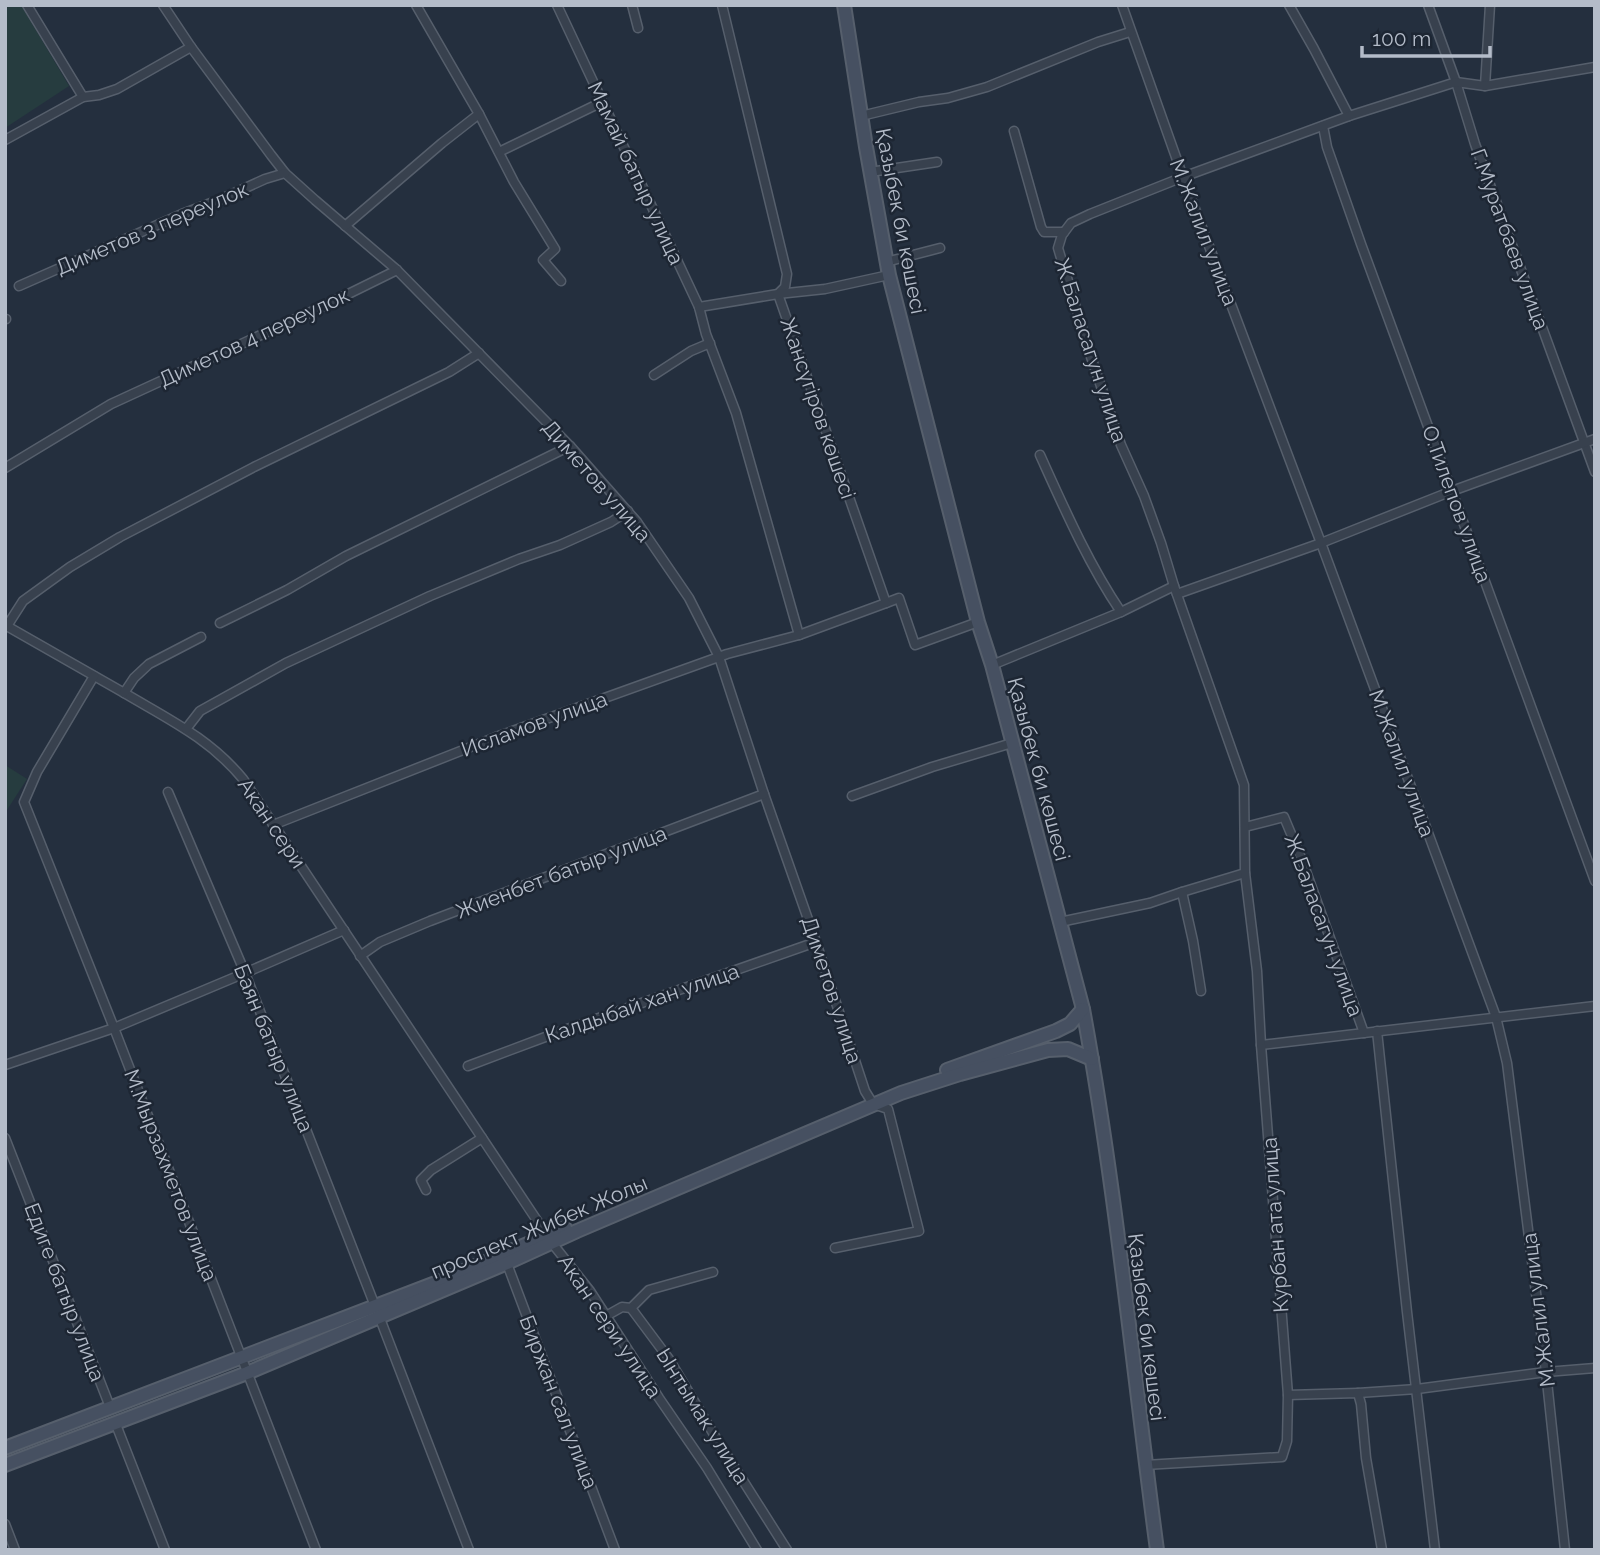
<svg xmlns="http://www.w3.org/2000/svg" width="1600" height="1555" font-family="Raleway,sans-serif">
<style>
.green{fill:#263c3f}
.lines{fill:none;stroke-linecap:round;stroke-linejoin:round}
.street-casing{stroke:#565f6c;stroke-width:11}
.secondary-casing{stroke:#565f6c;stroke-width:16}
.street{stroke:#38414e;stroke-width:8}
.secondary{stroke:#465061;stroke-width:12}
.labels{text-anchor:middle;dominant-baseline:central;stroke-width:5;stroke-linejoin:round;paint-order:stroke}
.street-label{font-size:21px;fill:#b4bcc9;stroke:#1d2633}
</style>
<rect width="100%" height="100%" fill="#242f3e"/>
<!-- green -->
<g class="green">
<path d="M5 5H21L69 86 5 128Z"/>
<path d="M5 765 27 779 5 813Z"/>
</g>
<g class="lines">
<defs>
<g id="street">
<path d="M27 5 83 97"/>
<path d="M163 5 191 47 271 155 285 173 315 200 397 270 570 446 637 522 689 598 719 657 764 794 816 942 865 1091 873 1104 888 1109 919 1231 835 1248"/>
<path d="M416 5 479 114 514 182 555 249 543 260 561 281"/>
<path d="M557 5 699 307 706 334 736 413 799 635"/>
<path d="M632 5 638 28"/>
<path d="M722 5 787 274 785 287 778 294 886 603 899 598 915 645 978 622"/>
<path d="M1122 5 1183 177 1321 543 1496 1017 1507 1063 1546 1372 1565 1550"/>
<path d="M1289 5 1314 49 1349 116"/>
<path d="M1428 5 1456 82 1475 144 1595 472"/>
<path d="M1485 86 1490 5"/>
<path d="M861 116 919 102 948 98 987 87 1098 42 1130 32"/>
<path d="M1323 126 1327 147 1361 244 1595 881"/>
<path d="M1014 131 1041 227 1044 232H1064"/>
<path d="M5 140 83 97 99 95 117 89 191 47"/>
<path d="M499 152 602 102"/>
<path d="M870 172 937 162"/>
<path d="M345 226 442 143 479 114"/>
<path d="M886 262 940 248"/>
<path d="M19 286 182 214 219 200 265 179 285 173"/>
<path d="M699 307 778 294 825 289 889 275"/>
<path d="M5 319H6"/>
<path d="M654 375 691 351 710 343"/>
<path d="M1040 455C1064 508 1088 563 1121 612L1174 586"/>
<path d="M5 468 111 404 326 305 397 270"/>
<path d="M1177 594 1321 543 1452 491 1595 439"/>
<path d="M220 623 287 590 346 556 570 446"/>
<path d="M5 625C46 648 86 671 126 694 170 720 210 739 243 779L552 1243 590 1291 659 1398 707 1468 757 1550"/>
<path d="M7 626 23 601 70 567 120 537 254 467 449 372 479 353"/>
<path d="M992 665 1121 612"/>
<path d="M94 676 37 772 24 802 114 1028 316 1550"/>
<path d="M124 693 134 678 149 664 201 637"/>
<path d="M186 729 200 711 286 663 430 596 519 559 560 545 611 522 628 511"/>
<path d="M168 792 245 973 375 1306"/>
<path d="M852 796 932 767 1012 743"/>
<path d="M273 825 496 737 727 654 799 635 886 603"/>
<path d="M1245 827 1284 817 1302 860 1364 1033"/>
<path d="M1182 892 1245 873"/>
<path d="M1060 922 1150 903 1182 892 1193 941 1201 991"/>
<path d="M360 956 380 942 430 921 764 794"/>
<path d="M1377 1031 1407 1312 1435 1550"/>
<path d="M1261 1045 1595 1006"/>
<path d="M5 1065 114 1028 245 973 344 930"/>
<path d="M468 1066 556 1033 816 942"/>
<path d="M5 1138 110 1407"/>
<path d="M426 1190 421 1180 431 1170 482 1138"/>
<path d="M506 1261 615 1550"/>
<path d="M631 1308 649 1290 713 1272"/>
<path d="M379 1316 469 1550"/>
<path d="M606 1316 622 1307 631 1308 669 1359 716 1438 787 1550"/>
<path d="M1358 1393 1417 1389 1546 1372 1595 1368"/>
<path d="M1288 1395 1358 1393 1361 1404 1366 1458 1382 1550"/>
<path d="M115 1422 165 1550"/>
<path d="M1145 1465 1282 1457 1287 1441 1288 1395 1261 1045 1257 971 1245 873 1244 785 1174 586 1161 543 1144 496 1121 445 1090 354 1058 248 1062 235 1071 223 1090 214 1183 177 1349 116 1456 82 1485 86 1595 67"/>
<path d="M5 1524 15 1550"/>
</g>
<g id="secondary">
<path d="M844 5 866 147 889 275 978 622 992 665 1083 1009C1116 1188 1133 1370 1157 1550"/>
<path d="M947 1070 1056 1031 1070 1024 1083 1009"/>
<path d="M5 1448 438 1282 565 1228"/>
<path d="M5 1465 247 1373 507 1263 577 1231 901 1093 960 1074 1048 1050 1068 1049 1092 1059"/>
</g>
</defs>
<!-- street casing -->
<use href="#street" class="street-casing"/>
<!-- secondary casing -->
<use href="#secondary" class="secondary-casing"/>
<!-- street -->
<use href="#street" class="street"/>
<!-- secondary -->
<use href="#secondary" class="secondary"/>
</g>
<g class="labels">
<!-- street labels -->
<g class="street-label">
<text transform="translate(636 173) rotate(65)">Мамай батыр улица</text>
<text transform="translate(901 221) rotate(79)">Қазыбек би көшесі</text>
<text transform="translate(152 228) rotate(-23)">Диметов 3 переулок</text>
<text transform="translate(1204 232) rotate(69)">М.Жалил улица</text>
<text transform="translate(1510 239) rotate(70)">Г.Муратбаев улица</text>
<text transform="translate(254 337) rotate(-25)">Диметов 4 переулок</text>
<text transform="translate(1091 350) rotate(72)">Ж.Баласагун улица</text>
<text transform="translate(818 408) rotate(71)">Жансүгіров көшесі</text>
<text transform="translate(597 481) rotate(49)">Диметов улица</text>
<text transform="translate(1457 504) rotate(70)">О.Тилепов улица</text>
<text transform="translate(534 724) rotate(-20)">Исламов улица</text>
<text transform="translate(1402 763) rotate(70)">М.Жалил улица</text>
<text transform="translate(1039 769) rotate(75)">Қазыбек би көшесі</text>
<text transform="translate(272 823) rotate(56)">Акан сери</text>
<text transform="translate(561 872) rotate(-21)">Жиенбет батыр улица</text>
<text transform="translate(1324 925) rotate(70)">Ж.Баласагун улица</text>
<text transform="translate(832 990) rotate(72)">Диметов улица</text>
<text transform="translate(642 1003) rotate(-19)">Калдыбай хан улица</text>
<text transform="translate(274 1048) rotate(68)">Баян батыр улица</text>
<text transform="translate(171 1175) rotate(69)">М.Мырзахметов улица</text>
<text transform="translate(1275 1225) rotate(-94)">Курбан ата улица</text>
<text transform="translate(539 1227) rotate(-23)">проспект Жибек Жолы</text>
<text transform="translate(65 1292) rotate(69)">Едиге батыр улица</text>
<text transform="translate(1538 1310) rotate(-97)">М.Жалил улица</text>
<text transform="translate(610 1326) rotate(56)">Акан сери улица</text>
<text transform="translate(1147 1327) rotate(83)">Қазыбек би көшесі</text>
<text transform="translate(559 1402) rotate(69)">Биржан сал улица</text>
<text transform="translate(703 1416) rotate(58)">Ынтымак улица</text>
</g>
</g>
<!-- border -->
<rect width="1600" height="1555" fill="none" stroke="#b4bcc9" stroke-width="14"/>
<!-- scale -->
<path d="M1362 46v10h128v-10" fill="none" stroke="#b4bcc9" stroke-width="3.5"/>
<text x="1372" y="46" font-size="21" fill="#b4bcc9" stroke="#1d2633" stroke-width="5" paint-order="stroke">100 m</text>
</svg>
